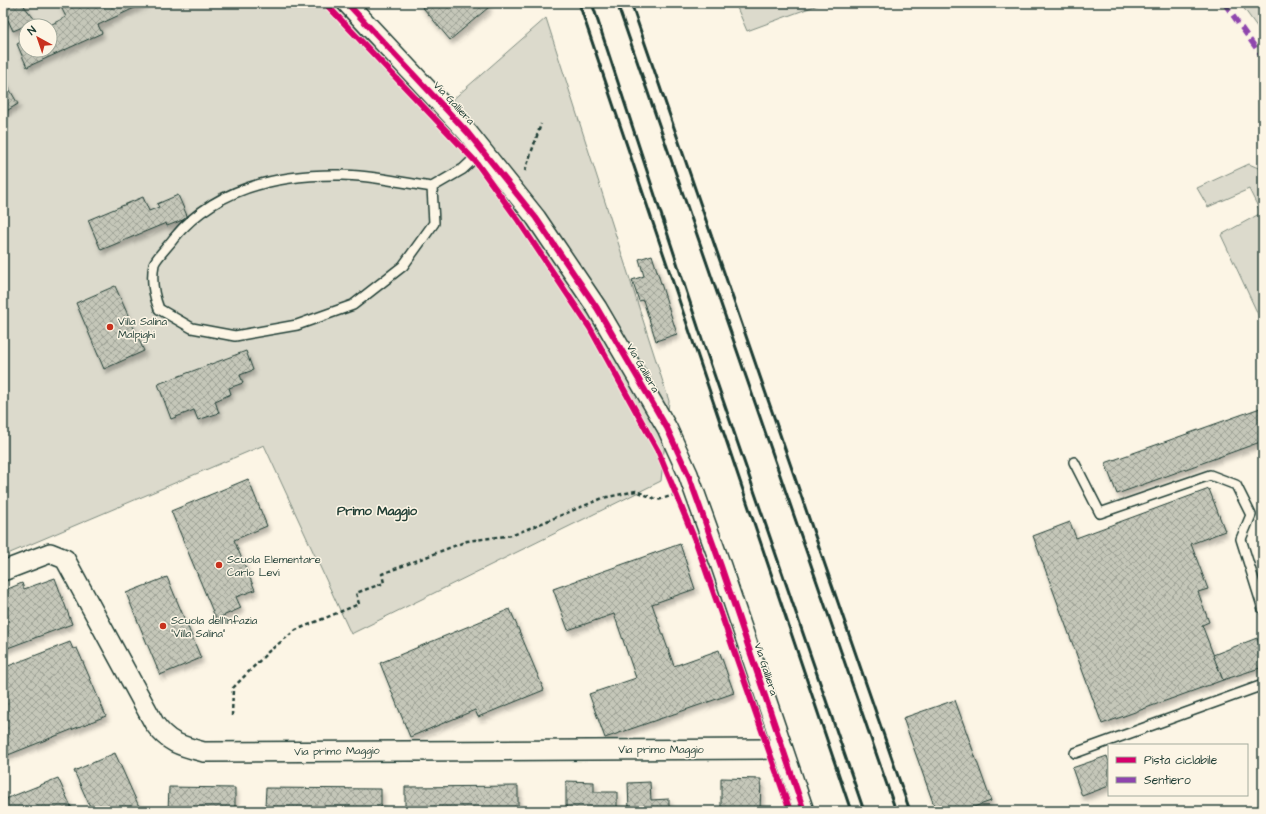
<svg xmlns="http://www.w3.org/2000/svg" width="1266" height="814" font-family="'Architects Daughter',sans-serif">
<style>
.green{fill:#dcdacc;stroke:#7e8c80;fill-rule:evenodd}
.building{fill:url(#building-cross-hatch);stroke:#1f3d34;filter:url(#shadow)}
.lines{fill:none;stroke-linecap:round;stroke-linejoin:round}
.lane-casing{stroke:#1f3d34;stroke-width:12}
.street-casing{stroke:#1f3d34;stroke-width:22}
.path{stroke:#1f3d34;stroke-width:2.5;stroke-dasharray:4 3;stroke-linecap:butt}
.lane{stroke:#fcf5e5;stroke-width:9}
.street{stroke:#fcf5e5;stroke-width:19}
.rail{stroke:#1f3d34;stroke-width:3}
.quiet{stroke:#8e44ad;stroke-width:5;stroke-dasharray:10 5;stroke-linecap:butt}
.cycleway-casing{stroke:#fcf5e5;stroke-width:8}
.cycleway{stroke:#d6006c;stroke-width:6}
.poi-dot{fill:#c8321e;stroke:#fcf5e5;stroke-width:1.5}
.labels{text-anchor:middle;dominant-baseline:central;stroke-width:3;stroke-linejoin:round;paint-order:stroke}
.street-label{font-size:11px;fill:#1f3d34;stroke:#fcf5e5}
.poi-label{font-size:11px;fill:#1f3d34;stroke:#fcf5e5;text-anchor:start}
.quarter-label{font-size:13px;font-weight:bold;fill:#1f3d34;stroke:#fcf5e5}
</style>
<defs>
<pattern id="building-cross-hatch" width="8" height="8" patternUnits="userSpaceOnUse"><rect width="8" height="8" fill="#c5c7b9"/><path d="M0 0l8 8M0 8l8-8" fill="none" stroke="#9fa397"/></pattern>
<filter id="shadow"><feDropShadow dx="2.5" dy="4.5" stdDeviation="2" flood-color="#0004"/></filter>
</defs>
<rect width="100%" height="100%" fill="#fcf5e5"/>
<filter id="ink" filterUnits="userSpaceOnUse"><feTurbulence type="fractalNoise" baseFrequency=".025" numOctaves="2"/><feDisplacementMap in="SourceGraphic" scale="8" xChannelSelector="R" yChannelSelector="G"/><feConvolveMatrix kernelMatrix="1 2 1 2 8 2 1 2 1" color-interpolation-filters="sRGB"/></filter>
<g filter="url(#ink)">
<!-- green -->
<g class="green">
<path d="M3 3H333L434 116 546 18 669 401 661 481 351 634 264 445 3 556ZM26 26H50V50H26Z"/>
<path d="M735 3H823L747 31Z"/>
<path d="M1240 3H1263V35Z"/>
<path d="M1249 164 1263 170V325L1221 235 1261 213 1249 189 1208 207 1197 188Z"/>
</g>
<!-- building -->
<g class="building">
<path d="M3 3H28L24 6 40 26H26V28L25 26 13 31 8 20 3 22Z"/>
<path d="M59 3H145L98 25 102 33 27 67 17 44 26 39V50H50V26H48L66 17Z"/>
<path d="M419 3H486L489 7 450 40Z"/>
<path d="M3 78 18 104 3 113Z"/>
<path d="M178 195 188 218 167 226 166 223 101 250 88 220 143 197 149 211 159 207 157 204Z"/>
<path d="M652 255 677 334 656 341 643 300 639 301 632 280 644 276 639 259Z"/>
<path d="M115 286 144 351 104 369 76 303Z"/>
<path d="M246 351 253 370 240 375 243 383 229 388 231 394 215 401 219 413 198 420 194 410 171 419 158 384Z"/>
<path d="M1263 407V441L1117 494 1105 463Z"/>
<path d="M248 479 267 526 234 540 255 590 236 597 241 608 216 619 171 511Z"/>
<path d="M1209 489 1225 531 1191 544 1208 589 1198 592 1209 622 1202 625 1223 680 1102 724 1033 536 1070 522 1076 538Z"/>
<path d="M680 544 695 589 652 604 674 666 719 650 734 693 605 738 589 694 636 678 614 614 568 630 553 589Z"/>
<path d="M167 577 201 658 160 675 126 593Z"/>
<path d="M55 578 72 624 5 649 3 643V607L5 606 3 591 22 583 24 589Z"/>
<path d="M510 609 544 690 478 717 475 710 410 737 380 663Z"/>
<path d="M1257 638 1263 653V667L1223 680 1213 655Z"/>
<path d="M70 642 73 649 77 648 106 716 3 757V668Z"/>
<path d="M955 700 991 801 962 811H936L903 718Z"/>
<path d="M1263 750V749V768L1259 760Z"/>
<path d="M115 753 141 811H92L74 771Z"/>
<path d="M1107 756 1109 762V786L1082 796 1072 768Z"/>
<path d="M58 778 73 811H3V800Z"/>
<path d="M721 778 761 779 760 811H721Z"/>
<path d="M566 781 594 782V792H617V811H566Z"/>
<path d="M650 782 651 800 669 799V811H629L628 783Z"/>
<path d="M518 786V811H405V787Z"/>
<path d="M169 787 235 788V811H168Z"/>
<path d="M266 788 381 789V811H275V807L265 806Z"/>
</g>
<g class="lines">
<defs>
<g id="lane">
<path d="M432 187C402 183 371 175 341 175 279 174 216 187 174 238 170 244 156 258 154 264 151 279 154 296 159 309L192 328 235 336 297 325 353 305 403 266 434 223 432 187 463 169 482 151"/>
<path d="M1074 462 1100 513 1210 475 1236 485 1251 515 1241 539 1263 609"/>
<path d="M1075 753 1263 685"/>
</g>
<g id="street">
<path d="M347 3 468 133 536 218 597 308 667 428 688 474 721 566 804 811"/>
<path d="M3 571 50 553 65 559 154 723C168 743 181 746 204 752L782 749"/>
</g>
</defs>
<!-- lane casing -->
<use href="#lane" class="lane-casing"/>
<!-- street casing -->
<use href="#street" class="street-casing"/>
<!-- path -->
<g class="path">
<path d="M525 171 541 124"/>
<path d="M232 716 233 688 268 652 296 630 359 604 356 593 384 583 382 574 467 541 513 535 603 498 636 491 658 500 674 495"/>
</g>
<!-- lane -->
<use href="#lane" class="lane"/>
<!-- street -->
<use href="#street" class="street"/>
<!-- rail -->
<g class="rail">
<path d="M579 3 851 811"/>
<path d="M592 3 703 342 864 811"/>
<path d="M617 3 896 811"/>
<path d="M631 3 910 811"/>
</g>
<!-- quiet -->
<path class="quiet" d="M1224 3 1263 58"/>
<defs>
<g id="cycleway">
<path d="M325 3 476 162 518 220 590 328 659 453 697 545 790 811"/>
<path d="M347 3 468 133 536 218 597 308 667 428 688 474 721 566 804 811"/>
</g>
</defs>
<!-- cycleway casing -->
<use href="#cycleway" class="cycleway-casing"/>
<!-- cycleway -->
<use href="#cycleway" class="cycleway"/>
</g>
</g>
<!-- markers -->
<g class="poi-dot">
<circle cx="110" cy="327" r="4"/>
<circle cx="219" cy="565" r="4"/>
<circle cx="163" cy="626" r="4"/>
</g>
<g class="labels">
<!-- street labels -->
<g class="street-label">
<text transform="translate(454 103) rotate(47)">Via Galliera</text>
<text transform="translate(643 368) rotate(60)">Via Galliera</text>
<text transform="translate(766 669) rotate(72)">Via Galliera</text>
<text x="661" y="749">Via primo Maggio</text>
<text transform="translate(337 751) rotate(-1)">Via primo Maggio</text>
</g>
<!-- poi labels -->
<g class="poi-label">
<text x="118" y="321">Villa Salina<tspan x="118" dy="13">Malpighi</tspan></text>
<text x="227" y="559">Scuola Elementare<tspan x="227" dy="13">Carlo Levi</tspan></text>
<text x="171" y="620">Scuola dell'Infazia<tspan x="171" dy="13">"Villa Salina"</tspan></text>
</g>
<!-- quarter labels -->
<g class="quarter-label">
<text x="377" y="511">Primo Maggio</text>
</g>
</g>
<!-- margin -->
<rect width="1266" height="814" fill="none" stroke="#fcf5e5" stroke-width="16"/>
<rect x="8" y="8" width="1250" height="798" fill="none" stroke="#1f3d34" stroke-width="1.5" filter="url(#ink)"/>
<!-- legend -->
<rect x="1108" y="744" width="140" height="52" fill="#fcf5e5" stroke="#a4ab9e"/>
<rect x="1116" y="757" width="20" height="6" fill="#d6006c" stroke="#a4ab9e"/>
<text x="1144" y="764" font-size="12" fill="#1f3d34">Pista ciclabile</text>
<rect x="1116" y="777" width="20" height="6" fill="#8e44ad" stroke="#a4ab9e"/>
<text x="1144" y="784" font-size="12" fill="#1f3d34">Sentiero</text>
<!-- north arrow -->
<g transform="translate(38 38) rotate(320)"><circle r="19" fill="#fcf5e5" stroke="#a4ab9e"/>
<path d="M0-3L7 15L0 10L-7 15Z" fill="#c8321e"/>
<text y="-6" font-size="11" font-weight="bold" text-anchor="middle" fill="#1f3d34">N</text>
</g>
</svg>
